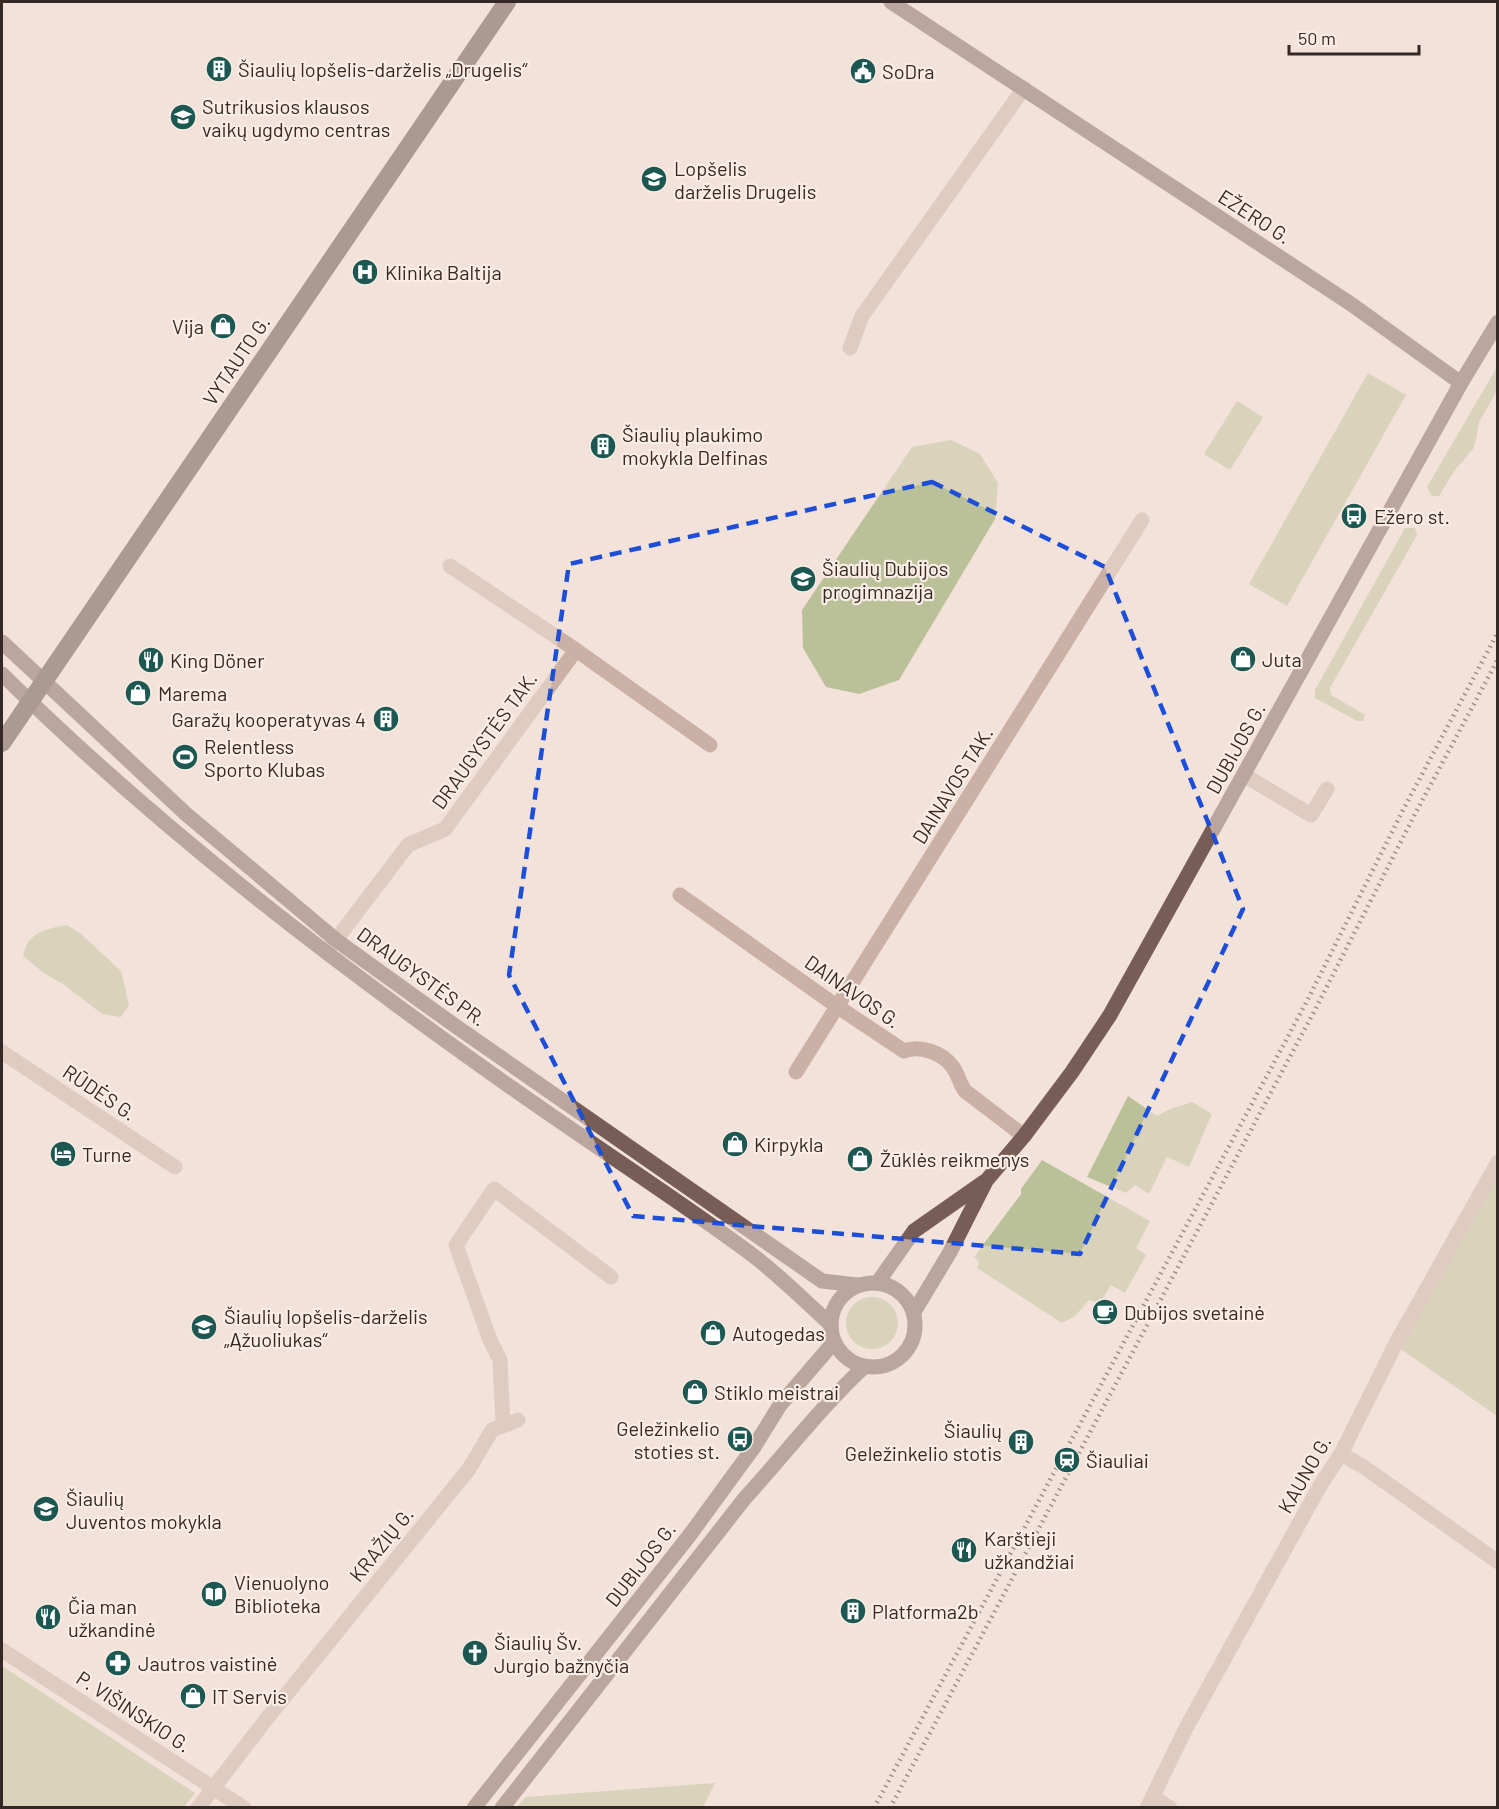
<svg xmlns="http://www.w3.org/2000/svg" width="1499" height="1809" font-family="Barlow,sans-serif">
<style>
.green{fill:#bac199}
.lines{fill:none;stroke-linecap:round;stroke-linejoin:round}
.minor{stroke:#cab0a5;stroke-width:15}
.major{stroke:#785d57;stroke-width:15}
.highway{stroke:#56413d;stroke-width:18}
.rail{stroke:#352926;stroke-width:4.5;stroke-dasharray:1.5 4.5;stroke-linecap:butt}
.marked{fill:none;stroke:#1d4ed8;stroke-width:4.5;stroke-dasharray:12 8;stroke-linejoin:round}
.labels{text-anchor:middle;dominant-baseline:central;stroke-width:4.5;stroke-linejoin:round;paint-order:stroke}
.poi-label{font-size:20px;fill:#352926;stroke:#f9ede5;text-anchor:start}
.street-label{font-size:20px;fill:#352926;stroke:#f9ede5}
</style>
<rect width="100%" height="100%" fill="#f2e2d9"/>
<!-- green -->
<g class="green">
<path d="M1497 367V391L1479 422 1476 440 1473 449 1455 470 1439 496H1432L1427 487Z"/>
<path d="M1368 373 1406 395 1287 606 1249 584Z"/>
<path d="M1237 401 1263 417 1230 470 1204 454Z"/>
<path d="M951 440 980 454 998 483 995 519 899 680 859 694 826 687 803 648 802 610 912 447Z"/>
<path d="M1405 528H1415L1417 535 1330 688 1331 695 1365 715 1363 721H1357L1315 698V690Z"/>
<path d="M67 925 80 933 121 971 129 1005 121 1017 102 1014 63 984 45 974 23 956C28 932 45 929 67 925Z"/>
<path d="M1128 1096 1157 1116 1170 1109 1192 1102 1212 1114 1189 1167 1167 1157 1149 1194 1135 1185 1126 1193 1087 1177Z"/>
<path d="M1042 1160 1150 1221 1136 1248 1146 1255 1125 1293 1111 1285 1100 1303 1089 1300 1075 1316 1062 1323 977 1268 979 1262 974 1257 1021 1194V1189Z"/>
<path d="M1497 1162V1416L1395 1345Z"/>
<circle cx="872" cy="1323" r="26"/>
<path d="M2 1666 195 1793 184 1807H2Z"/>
<path d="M715 1783 703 1807H517L526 1797Z"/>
</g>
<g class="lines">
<!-- minor -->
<g class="minor">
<path d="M850 348 862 316 1024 88"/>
<path d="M450 566 576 650 710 745"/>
<path d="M1244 775 1311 815 1327 789"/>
<path d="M680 895 838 1007 904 1051C920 1045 941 1052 952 1066 958 1073 959 1083 965 1091L1024 1136"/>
<path d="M329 949 408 845 445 829 576 650"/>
<path d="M2 1052 175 1167"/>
<path d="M796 1072 1142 520"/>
<path d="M503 1425 500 1360 490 1340 456 1245 494 1189 611 1277"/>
<path d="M1341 1454 1364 1467 1498 1562"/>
<path d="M2 1650 244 1808"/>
<path d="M1153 1797 1170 1808"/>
<path d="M198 1808 268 1717 469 1469 492 1430 518 1420"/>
<path d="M1147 1808 1186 1728 1321 1484 1341 1454 1395 1345 1498 1162"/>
</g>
<!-- major -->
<g class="major">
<path d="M891 2 1351 304 1461 383"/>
<path d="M2 642 186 814 336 940 454 1025 822 1281 857 1285"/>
<path d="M2 674C158 828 333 962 512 1088 588 1142 668 1193 743 1248 774 1270 803 1299 831 1325"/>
<path d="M878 1282 914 1231 984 1182"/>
<circle cx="873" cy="1325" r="42"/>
<path d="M914 1312 950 1252 986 1181 1024 1136 1072 1072 1110 1015 1461 383 1498 322"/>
<path d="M474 1808 689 1536 754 1447 780 1405 834 1342"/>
<path d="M502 1808 745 1498C785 1454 821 1407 865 1366"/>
</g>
<!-- highway -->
<path class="highway" d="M2 743 507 2"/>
<!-- rail -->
<g class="rail">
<path d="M874 1808 1307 1001 1404 808 1498 632"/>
<path d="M890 1808 1317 1006 1415 814 1498 659"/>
</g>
</g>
<!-- marked area -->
<path d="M0 0H1499V1809H0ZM932 482 1105 567 1243 909 1080 1254 633 1216 509 975 569 564Z" fill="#f2e2d9" fill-opacity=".55" fill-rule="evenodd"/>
<path class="marked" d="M932 482 1105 567 1243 909 1080 1254 633 1216 509 975 569 564Z"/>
<!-- icons -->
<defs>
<symbol id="building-disc" viewBox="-11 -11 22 22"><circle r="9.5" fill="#1c5752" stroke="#f9ede5"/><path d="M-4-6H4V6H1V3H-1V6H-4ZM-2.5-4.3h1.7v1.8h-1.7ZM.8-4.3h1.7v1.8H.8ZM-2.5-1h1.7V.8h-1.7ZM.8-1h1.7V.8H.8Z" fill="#fff"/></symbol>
<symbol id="civic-disc" viewBox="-11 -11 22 22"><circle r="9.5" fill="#1c5752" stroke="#f9ede5"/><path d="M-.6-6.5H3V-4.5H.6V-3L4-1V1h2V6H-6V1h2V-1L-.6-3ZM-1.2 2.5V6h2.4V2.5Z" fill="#fff"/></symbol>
<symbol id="school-disc" viewBox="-11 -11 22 22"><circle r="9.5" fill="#1c5752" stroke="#f9ede5"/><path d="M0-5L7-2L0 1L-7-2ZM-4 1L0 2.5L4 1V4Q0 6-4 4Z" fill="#fff"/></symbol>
<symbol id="hospital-disc" viewBox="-11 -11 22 22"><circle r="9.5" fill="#1c5752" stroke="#f9ede5"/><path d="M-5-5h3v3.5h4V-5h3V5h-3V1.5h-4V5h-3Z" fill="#fff"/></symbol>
<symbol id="shop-disc" viewBox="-11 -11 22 22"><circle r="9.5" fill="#1c5752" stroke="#f9ede5"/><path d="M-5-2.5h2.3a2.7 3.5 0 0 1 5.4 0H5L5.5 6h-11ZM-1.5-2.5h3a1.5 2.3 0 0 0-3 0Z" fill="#fff"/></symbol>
<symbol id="bus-disc" viewBox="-11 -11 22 22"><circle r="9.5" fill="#1c5752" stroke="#f9ede5"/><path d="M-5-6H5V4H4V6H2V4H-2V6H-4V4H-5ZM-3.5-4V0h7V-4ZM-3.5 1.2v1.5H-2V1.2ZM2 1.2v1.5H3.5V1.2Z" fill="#fff"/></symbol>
<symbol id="restaurant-disc" viewBox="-11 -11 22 22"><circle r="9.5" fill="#1c5752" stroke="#f9ede5"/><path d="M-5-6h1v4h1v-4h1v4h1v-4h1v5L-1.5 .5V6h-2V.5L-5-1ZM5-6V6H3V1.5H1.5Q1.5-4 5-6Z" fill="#fff"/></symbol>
<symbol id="stadium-disc" viewBox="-11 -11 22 22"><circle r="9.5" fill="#1c5752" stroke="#f9ede5"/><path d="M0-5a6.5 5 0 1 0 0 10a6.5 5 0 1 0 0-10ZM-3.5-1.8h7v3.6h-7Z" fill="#fff"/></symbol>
<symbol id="hotel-disc" viewBox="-11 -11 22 22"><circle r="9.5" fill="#1c5752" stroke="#f9ede5"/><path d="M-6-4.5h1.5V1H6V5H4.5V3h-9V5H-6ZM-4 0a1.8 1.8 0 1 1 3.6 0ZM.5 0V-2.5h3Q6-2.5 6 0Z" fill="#fff"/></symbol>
<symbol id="cafe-disc" viewBox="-11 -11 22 22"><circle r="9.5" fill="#1c5752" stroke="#f9ede5"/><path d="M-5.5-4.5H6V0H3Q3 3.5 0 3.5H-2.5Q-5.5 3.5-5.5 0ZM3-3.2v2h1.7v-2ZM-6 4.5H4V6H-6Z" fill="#fff"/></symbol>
<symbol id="station-disc" viewBox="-11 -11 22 22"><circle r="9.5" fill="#1c5752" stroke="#f9ede5"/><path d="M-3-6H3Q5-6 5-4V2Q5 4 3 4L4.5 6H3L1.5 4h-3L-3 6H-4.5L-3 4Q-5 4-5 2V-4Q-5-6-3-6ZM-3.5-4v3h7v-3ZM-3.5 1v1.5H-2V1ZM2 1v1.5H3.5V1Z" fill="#fff"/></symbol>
<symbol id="library-disc" viewBox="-11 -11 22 22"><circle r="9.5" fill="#1c5752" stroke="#f9ede5"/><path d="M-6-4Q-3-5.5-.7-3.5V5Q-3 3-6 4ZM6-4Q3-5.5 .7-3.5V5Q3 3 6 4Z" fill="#fff"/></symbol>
<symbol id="church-disc" viewBox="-11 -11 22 22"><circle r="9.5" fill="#1c5752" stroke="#f9ede5"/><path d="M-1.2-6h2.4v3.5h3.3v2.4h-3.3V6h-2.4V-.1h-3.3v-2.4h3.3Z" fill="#fff"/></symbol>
<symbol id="pharmacy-disc" viewBox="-11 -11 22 22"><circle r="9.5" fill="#1c5752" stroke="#f9ede5"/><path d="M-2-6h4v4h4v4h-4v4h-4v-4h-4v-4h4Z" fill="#fff"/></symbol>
</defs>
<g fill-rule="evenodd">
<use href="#building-disc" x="204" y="54" width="30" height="30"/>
<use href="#civic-disc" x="848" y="56" width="30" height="30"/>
<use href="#school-disc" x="168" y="102" width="30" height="30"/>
<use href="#school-disc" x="639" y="164" width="30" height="30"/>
<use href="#hospital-disc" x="350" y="257" width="30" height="30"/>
<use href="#shop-disc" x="208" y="311" width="30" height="30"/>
<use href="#building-disc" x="588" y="431" width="30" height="30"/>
<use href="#bus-disc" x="1339" y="501" width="30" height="30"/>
<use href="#school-disc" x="788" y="564" width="30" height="30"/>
<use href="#shop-disc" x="1228" y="644" width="30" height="30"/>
<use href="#restaurant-disc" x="136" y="645" width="30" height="30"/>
<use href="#shop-disc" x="123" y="678" width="30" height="30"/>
<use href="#building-disc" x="371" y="704" width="30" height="30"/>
<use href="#stadium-disc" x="170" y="742" width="30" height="30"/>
<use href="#shop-disc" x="720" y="1129" width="30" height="30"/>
<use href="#hotel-disc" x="48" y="1139" width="30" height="30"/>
<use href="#shop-disc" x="845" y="1144" width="30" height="30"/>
<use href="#cafe-disc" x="1090" y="1297" width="30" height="30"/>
<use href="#school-disc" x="189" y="1312" width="30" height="30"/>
<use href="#shop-disc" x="698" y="1318" width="30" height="30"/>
<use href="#shop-disc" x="680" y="1377" width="30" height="30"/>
<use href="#bus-disc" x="725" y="1424" width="30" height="30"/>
<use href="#building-disc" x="1006" y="1427" width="30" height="30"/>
<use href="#station-disc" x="1052" y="1445" width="30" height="30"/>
<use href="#school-disc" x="31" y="1494" width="30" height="30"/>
<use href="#restaurant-disc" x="949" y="1535" width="30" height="30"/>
<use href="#library-disc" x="199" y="1579" width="30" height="30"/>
<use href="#building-disc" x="838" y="1596" width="30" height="30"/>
<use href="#restaurant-disc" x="33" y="1602" width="30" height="30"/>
<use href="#church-disc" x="460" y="1638" width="30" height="30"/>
<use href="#pharmacy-disc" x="103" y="1648" width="30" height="30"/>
<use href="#shop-disc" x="178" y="1681" width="30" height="30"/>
</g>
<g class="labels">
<!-- poi labels -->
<g class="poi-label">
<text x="238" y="69">Šiaulių lopšelis-darželis „Drugelis“</text>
<text x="882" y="71">SoDra</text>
<text x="202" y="106">Sutrikusios klausos<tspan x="202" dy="23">vaikų ugdymo centras</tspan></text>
<text x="674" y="168">Lopšelis<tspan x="674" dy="23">darželis Drugelis</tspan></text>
<text x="385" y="272">Klinika Baltija</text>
<text x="204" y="326" text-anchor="end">Vija</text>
<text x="622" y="434">Šiaulių plaukimo<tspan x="622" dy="23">mokykla Delfinas</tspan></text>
<text x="1374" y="516">Ežero st.</text>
<text x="822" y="568">Šiaulių Dubijos<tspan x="822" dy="23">progimnazija</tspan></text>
<text x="1262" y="659">Juta</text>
<text x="170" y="660">King Döner</text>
<text x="158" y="693">Marema</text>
<text x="366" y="719" text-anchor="end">Garažų kooperatyvas 4</text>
<text x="204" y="746">Relentless<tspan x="204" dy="23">Sporto Klubas</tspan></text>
<text x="754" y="1144">Kirpykla</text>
<text x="82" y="1154">Turne</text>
<text x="880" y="1159">Žūklės reikmenys</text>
<text x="1124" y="1312">Dubijos svetainė</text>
<text x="224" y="1316">Šiaulių lopšelis-darželis<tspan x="224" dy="23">„Ąžuoliukas“</tspan></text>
<text x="732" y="1333">Autogedas</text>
<text x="714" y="1392">Stiklo meistrai</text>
<text x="720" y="1428" text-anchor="end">Geležinkelio<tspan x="720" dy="23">stoties st.</tspan></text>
<text x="1002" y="1430" text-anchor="end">Šiaulių<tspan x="1002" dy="23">Geležinkelio stotis</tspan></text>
<text x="1086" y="1460">Šiauliai</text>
<text x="66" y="1498">Šiaulių<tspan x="66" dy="23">Juventos mokykla</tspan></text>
<text x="984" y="1538">Karštieji<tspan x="984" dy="23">užkandžiai</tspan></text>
<text x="234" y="1582">Vienuolyno<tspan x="234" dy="23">Biblioteka</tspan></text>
<text x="68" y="1606">Čia man<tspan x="68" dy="23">užkandinė</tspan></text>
<text x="872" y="1611">Platforma2b</text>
<text x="494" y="1642">Šiaulių Šv.<tspan x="494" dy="23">Jurgio bažnyčia</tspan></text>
<text x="138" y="1663">Jautros vaistinė</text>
<text x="212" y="1696">IT Servis</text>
</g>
<!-- street labels -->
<g class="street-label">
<text transform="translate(1255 216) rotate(33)">EŽERO G.</text>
<text transform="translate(236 360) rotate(-56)">VYTAUTO G.</text>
<text transform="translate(484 740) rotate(-54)">DRAUGYSTĖS TAK.</text>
<text transform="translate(1235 748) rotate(-61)">DUBIJOS G.</text>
<text transform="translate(952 785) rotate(-58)">DAINAVOS TAK.</text>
<text transform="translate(422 976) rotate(36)">DRAUGYSTĖS PR.</text>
<text transform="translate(853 991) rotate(35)">DAINAVOS G.</text>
<text transform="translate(100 1092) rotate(34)">RŪDĖS G.</text>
<text transform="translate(1304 1474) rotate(-60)">KAUNO G.</text>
<text transform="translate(381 1544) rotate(-51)">KRAŽIŲ G.</text>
<text transform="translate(640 1564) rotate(-52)">DUBIJOS G.</text>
<text transform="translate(134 1711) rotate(33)">P. VIŠINSKIO G.</text>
</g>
</g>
<!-- border -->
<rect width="1499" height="1809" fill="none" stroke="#352926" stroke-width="6"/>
<!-- scale -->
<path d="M1289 45v9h130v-9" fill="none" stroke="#352926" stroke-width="3"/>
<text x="1298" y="45" font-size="18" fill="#352926" stroke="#f9ede5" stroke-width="4.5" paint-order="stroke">50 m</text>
</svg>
